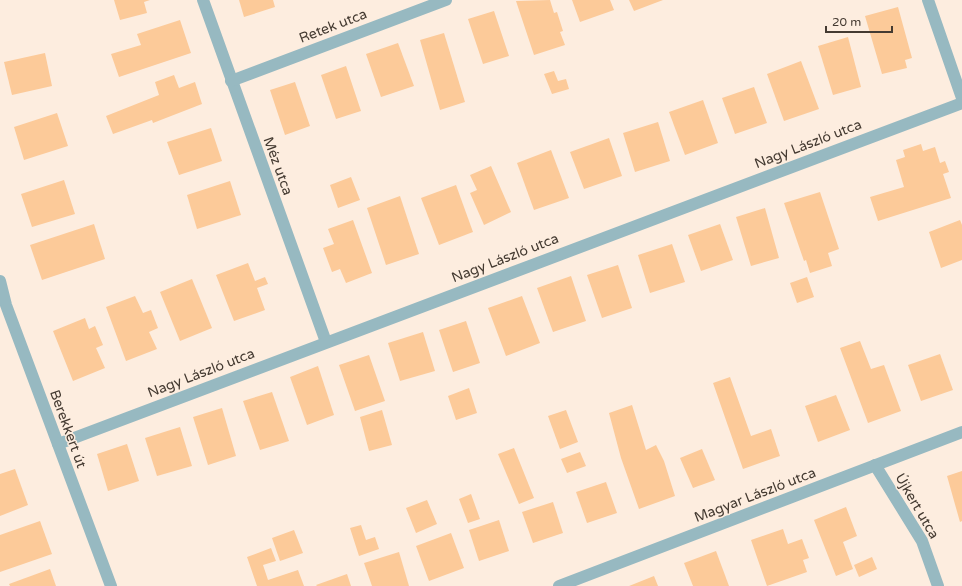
<svg xmlns="http://www.w3.org/2000/svg" width="962" height="586" font-family="'Varela Round',sans-serif">
<style>
.building{fill:#fcca99}
.lines{fill:none;stroke-linecap:round;stroke-linejoin:round}
.minor{stroke:#97b9c1;stroke-width:12}
.labels{text-anchor:middle;dominant-baseline:central;stroke-width:3;stroke-linejoin:round;paint-order:stroke}
.street-label{font-size:14px;fill:#443a31;stroke:#fdeddf}
</style>
<rect width="100%" height="100%" fill="#fdeddf"/>
<!-- building -->
<g class="building">
<path d="M114 0H150L144 2 147 13 120 20Z"/>
<path d="M239 0H273L275 7 244 17Z"/>
<path d="M550 0 554 13 557 12 563 31 560 32 565 45 534 55 516 1Z"/>
<path d="M572 0H610L614 10 580 22Z"/>
<path d="M629 0H663L634 11Z"/>
<path d="M898 7 912 58 905 60 907 68 882 74 865 16Z"/>
<path d="M494 11 509 56 483 64 468 19Z"/>
<path d="M180 20 191 53 119 77 111 54 141 45 137 34Z"/>
<path d="M444 33 465 102 440 110 420 40Z"/>
<path d="M848 37 861 87 833 95 818 46Z"/>
<path d="M398 43 414 86 381 97 366 54Z"/>
<path d="M45 53 52 86 12 95 4 62Z"/>
<path d="M801 61 819 109 784 121 767 74Z"/>
<path d="M346 66 361 111 336 119 321 75Z"/>
<path d="M554 71 558 81 566 79 569 89 552 94 544 74Z"/>
<path d="M174 75 179 88 195 82 202 104 153 123 152 120 113 134 106 116 159 95 155 82Z"/>
<path d="M295 82 310 126 285 135 270 90Z"/>
<path d="M754 87 767 123 735 134 722 98Z"/>
<path d="M703 100 718 143 685 155 669 112Z"/>
<path d="M57 113 68 146 24 160 14 127Z"/>
<path d="M658 122 670 161 635 172 623 133Z"/>
<path d="M211 128 222 161 179 175 167 142Z"/>
<path d="M609 138 622 176 584 189 570 152Z"/>
<path d="M921 144 923 151 935 147 940 163 945 161 949 172 943 174 951 198 878 221 870 197 904 187 896 160 905 157 903 150Z"/>
<path d="M551 150 569 198 534 210 517 163Z"/>
<path d="M491 166 511 212 484 225 470 193 477 190 470 175Z"/>
<path d="M351 177 360 200 338 208 330 185Z"/>
<path d="M64 180 75 214 32 227 21 194Z"/>
<path d="M230 181 241 215 197 229 187 195Z"/>
<path d="M456 185 473 232 439 245 421 198Z"/>
<path d="M820 192 839 249 828 253 832 266 810 273 806 260 804 261 784 203Z"/>
<path d="M400 196 419 254 386 265 367 208Z"/>
<path d="M765 208 779 258 751 266 736 217Z"/>
<path d="M353 220 372 273 346 283 340 269 332 272 323 248 334 244 328 229Z"/>
<path d="M960 220 962 225V260L941 268 929 232Z"/>
<path d="M94 224 105 259 42 280 30 245Z"/>
<path d="M720 224 733 260 701 271 688 235Z"/>
<path d="M672 244 685 282 650 293 638 255Z"/>
<path d="M248 263 255 281 265 277 268 284 257 288 265 310 234 321 216 275Z"/>
<path d="M618 265 632 308 602 318 587 275Z"/>
<path d="M571 276 586 321 553 332 537 288Z"/>
<path d="M807 277 814 297 797 303 790 283Z"/>
<path d="M192 279 212 328 180 341 160 292Z"/>
<path d="M135 296 143 313 151 310 158 328 149 332 157 349 126 361 106 307Z"/>
<path d="M522 296 540 343 506 356 488 308Z"/>
<path d="M85 318 89 329 95 326 103 345 96 348 105 368 73 381 53 331Z"/>
<path d="M466 321 480 363 453 372 439 330Z"/>
<path d="M423 332 435 371 400 381 388 343Z"/>
<path d="M860 341 871 369 884 365 901 411 868 423 840 348Z"/>
<path d="M940 354 953 390 921 401 908 365Z"/>
<path d="M369 355 385 401 355 411 339 365Z"/>
<path d="M318 366 334 415 307 425 290 377Z"/>
<path d="M730 377 751 436 771 429 780 456 743 469 713 383Z"/>
<path d="M469 388 477 413 456 420 448 396Z"/>
<path d="M272 392 289 441 260 450 243 401Z"/>
<path d="M836 395 850 430 818 442 805 406Z"/>
<path d="M632 405 646 450 656 445 664 461 675 496 639 509 621 458 609 413Z"/>
<path d="M222 408 236 456 208 465 193 417Z"/>
<path d="M382 410 392 445 369 451 360 417Z"/>
<path d="M566 410 578 442 560 449 548 416Z"/>
<path d="M180 427 192 466 157 476 145 438Z"/>
<path d="M127 444 139 481 108 491 97 454Z"/>
<path d="M514 448 534 498 519 504 498 454Z"/>
<path d="M702 449 715 480 693 488 680 458Z"/>
<path d="M580 452 586 466 567 473 561 459Z"/>
<path d="M15 469 28 505 0 516V474Z"/>
<path d="M962 471V521L960 522 947 476Z"/>
<path d="M606 482 617 513 587 523 576 492Z"/>
<path d="M471 494 480 519 468 523 459 499Z"/>
<path d="M427 500 437 524 416 533 406 508Z"/>
<path d="M553 502 563 533 533 543 522 512Z"/>
<path d="M846 507 857 536 843 542 853 569 836 576 814 520Z"/>
<path d="M499 520 509 551 479 561 469 530Z"/>
<path d="M40 521 52 554 0 572V535Z"/>
<path d="M361 525 366 540 375 537 379 549 359 556 350 528Z"/>
<path d="M783 529 788 544 802 539 809 558 803 560 807 572 767 586 751 540Z"/>
<path d="M294 530 303 553 280 561 272 538Z"/>
<path d="M451 533 464 568 429 581 416 546Z"/>
<path d="M271 548 276 561 263 565 268 580 298 570 304 586H257L247 557Z"/>
<path d="M716 551 729 586H693L684 563Z"/>
<path d="M399 552 409 586H372L364 563Z"/>
<path d="M872 557 877 569 859 577 854 565Z"/>
<path d="M50 569 56 586H10L9 584Z"/>
<path d="M347 574 351 586H317L316 585Z"/>
<path d="M654 576 658 586H629Z"/>
</g>
<g class="lines">
<!-- minor -->
<g class="minor">
<path d="M203 0 326 342"/>
<path d="M928 0 962 98"/>
<path d="M231 81 446 0"/>
<path d="M0 281 6 305 111 586"/>
<path d="M58 444 962 103"/>
<path d="M875 465 922 541 938 586"/>
<path d="M559 586 962 432"/>
</g>
</g>
<g class="labels">
<!-- street labels -->
<g class="street-label">
<text transform="translate(333 26) rotate(-21)">Retek utca</text>
<text transform="translate(808 144) rotate(-21)">Nagy László utca</text>
<text transform="translate(278 166) rotate(70)">Méz utca</text>
<text transform="translate(505 258) rotate(-21)">Nagy László utca</text>
<text transform="translate(201 373) rotate(-21)">Nagy László utca</text>
<text transform="translate(68 429) rotate(70)">Berekkert út</text>
<text transform="translate(755 495) rotate(-21)">Magyar László utca</text>
<text transform="translate(917 506) rotate(60)">Újkert utca</text>
</g>
</g>
<!-- scale -->
<path d="M826 26v6h66v-6" fill="none" stroke="#443a31" stroke-width="2"/>
<text x="832" y="26" font-size="12" fill="#443a31" stroke="#fdeddf" stroke-width="3" paint-order="stroke">20 m</text>
</svg>
